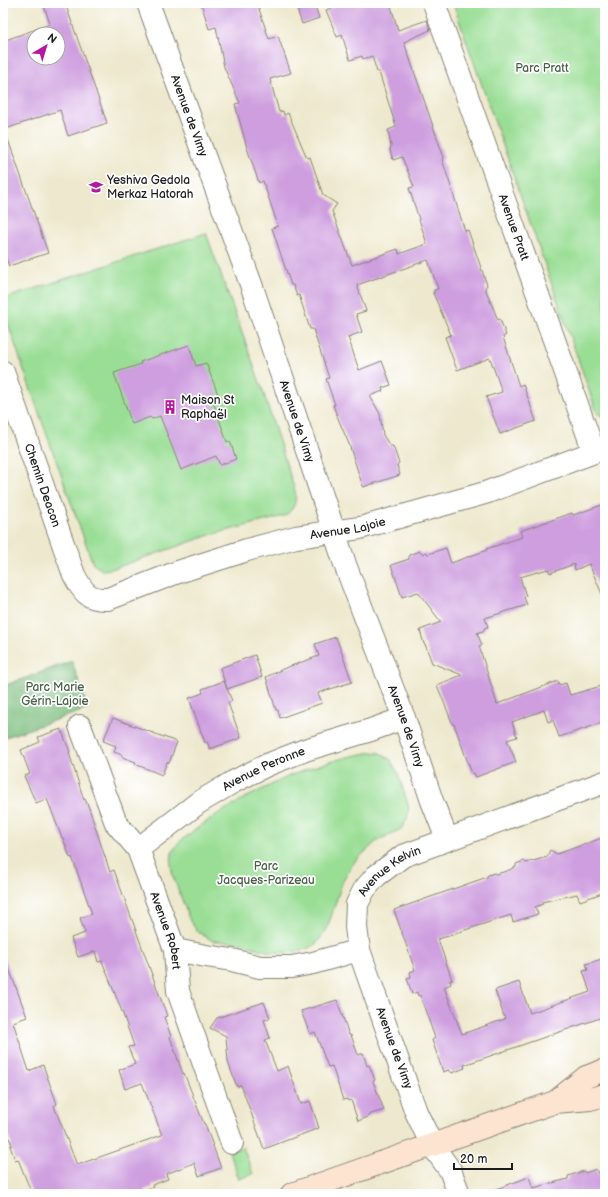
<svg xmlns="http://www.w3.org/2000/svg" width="608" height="1197" font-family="'Balsamiq Sans',sans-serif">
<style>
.green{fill:#9ade95;stroke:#5b7d58}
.forest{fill:#7bbd7e;stroke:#4c6c4d}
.building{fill:#ce9edf;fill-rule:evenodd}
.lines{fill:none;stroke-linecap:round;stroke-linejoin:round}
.minor-casing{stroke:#858275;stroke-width:24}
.secondary-casing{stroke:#858275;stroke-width:24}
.minor{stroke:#fff;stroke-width:22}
.secondary{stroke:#fde4d1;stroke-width:22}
.labels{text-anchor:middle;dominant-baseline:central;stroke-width:3.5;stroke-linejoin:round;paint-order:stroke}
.park-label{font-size:12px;fill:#486046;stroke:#fff}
.street-label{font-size:12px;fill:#1c1c1c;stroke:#fff}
.poi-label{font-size:12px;fill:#1c1c1c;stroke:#fff;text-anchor:start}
</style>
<rect width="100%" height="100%" fill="#fff"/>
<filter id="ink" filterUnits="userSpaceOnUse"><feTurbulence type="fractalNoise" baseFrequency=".025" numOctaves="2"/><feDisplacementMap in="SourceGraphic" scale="8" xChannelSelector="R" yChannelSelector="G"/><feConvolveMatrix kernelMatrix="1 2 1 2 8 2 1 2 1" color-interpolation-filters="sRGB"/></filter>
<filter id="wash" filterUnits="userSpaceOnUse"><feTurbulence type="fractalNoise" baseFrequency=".012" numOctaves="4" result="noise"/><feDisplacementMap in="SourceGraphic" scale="16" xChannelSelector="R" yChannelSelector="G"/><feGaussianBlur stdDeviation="0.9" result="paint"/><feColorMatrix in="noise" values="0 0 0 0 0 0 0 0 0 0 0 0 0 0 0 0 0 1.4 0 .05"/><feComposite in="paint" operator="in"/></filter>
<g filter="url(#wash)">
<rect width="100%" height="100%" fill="#eee9ce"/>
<!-- green -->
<g class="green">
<path d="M453 3H605V418L597 413Z"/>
<path d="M206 233 262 388 295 491C297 502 294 510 284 516L210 535 112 569 102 570 93 564 28 382 3 309V299Z"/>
<path d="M372 752 380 753 390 759 398 773 409 808 407 819 401 829 377 841 355 861 343 880 327 929 316 944 302 951 285 953 270 952 235 942 213 941 198 932 190 921 173 876 171 865 172 853 178 843 200 826 226 809 247 797 289 776 319 765 347 757Z"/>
<path d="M243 1147 253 1174 239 1179 229 1152Z"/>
</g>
<!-- forest -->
<path class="forest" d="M72 661 88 709 3 738V686Z"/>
<g id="blocks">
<!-- building -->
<g class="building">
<path d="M43 3H65L107 123 68 136 60 110 3 130V41L50 24ZM34 34H58V58H34Z"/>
<path d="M201 3H257L269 39 278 36 291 73 270 79 279 112 283 111 284 115 288 113 307 158 310 157 323 195 337 204 332 211 352 265 398 249 399 254 427 244 409 188 414 187 402 157 393 160 390 150 391 146 388 130 396 127 379 72H377L372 56 363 59 362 56 350 60 342 35 337 37 326 10 344 3H390L398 30 427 20 430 30 404 42 444 158 442 159 465 231 468 230 487 285 485 288 498 320 500 319 506 335 503 337 519 386 523 384 536 421 500 434 486 397 502 392 490 358 457 370 445 337 451 335 433 293H434V290L438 289 428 260 357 285 366 311 356 314 362 332 348 337 359 370 382 361 391 385 382 388 383 391 370 396 380 414 383 435 390 446H393L399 463 397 465 400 475 363 487 349 444 337 416 333 405H335L326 379 329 378 313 329H310L299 295 297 296 293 285H291L272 228 278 226 263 181 259 183 247 148 235 104 240 103 224 67 216 27 209 29Z"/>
<path d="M295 3H314L319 18 302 24Z"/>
<path d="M3 131H5L48 253 9 266 3 250Z"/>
<path d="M189 345 196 366 206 363 219 397 212 399 227 442 230 441 236 459 220 465 216 456 181 470 160 416 152 419 150 417 132 424 114 373 141 364 140 362Z"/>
<path d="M605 504V601L589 564 575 570 574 564 550 573 548 569 520 577 526 596 524 597 527 605 485 618 488 627 484 628 485 630 477 633 482 645 479 646 497 704 558 681 559 685 566 683 570 695 605 685V722L559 737 553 720 548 722 544 710 512 722 517 737 507 740 516 762 476 777 474 773 472 774 454 724 453 725 437 685 462 675 432 663 425 644H424L420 630 441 622 418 592 402 597 391 565 409 559V555L419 551 422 554 426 552 428 554 446 548 451 563 487 550 486 549 522 537 520 531 572 513 573 515Z"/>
<path d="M336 637 352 682 318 693 322 703 280 718 278 710H276L266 677 285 668 319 656 315 644Z"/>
<path d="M255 655 262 677 227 689 220 668Z"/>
<path d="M224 681 232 701 228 703 241 738 210 749 207 742 205 743 189 698 203 693 202 689Z"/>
<path d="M113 718 177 742 169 763 167 762 162 775 135 764 136 762 122 757V755L114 752 116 746 103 741Z"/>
<path d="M61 729 70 752 69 753 84 800 85 799 89 808 110 872 114 870 167 1016 164 1017 171 1036 170 1037 183 1074 184 1073 204 1124H205L221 1168 199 1176 194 1163 166 1174 168 1179 152 1185 153 1187 144 1190 146 1194H32L18 1159 15 1160 10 1146 12 1145 3 1123V958H5L27 1017 13 1022 29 1071 43 1065 57 1104 54 1106 77 1165 162 1135 142 1083 125 1089 119 1070 135 1064 128 1047 134 1046 123 1014 102 961 98 962 95 951 78 957 71 938 85 933 80 918 92 914 72 857 70 858 63 838H62L47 799 36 803 24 776 30 774 21 750 40 742 38 737Z"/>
<path d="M605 837V892L580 901 577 894 542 902 543 904 535 907 538 914 513 922 511 915 456 933V934L438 939 452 980H450L451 984 444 987 462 1034 505 1019 495 990 519 982 530 1013 590 992 583 971 588 970 586 964 605 958V1026L603 1027 600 1018 464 1065 465 1068 452 1073 449 1070 443 1072 432 1040 435 1038 420 995 418 996 417 992 412 994 407 978 411 977 410 972 415 970 394 910 487 877 488 875 494 873 496 874 507 871 516 867V864L524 861 526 863 547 857 550 850 557 854Z"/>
<path d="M337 1000 349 1035H351L358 1055 363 1053 367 1066 369 1065 375 1080 373 1081 384 1110 371 1114 368 1117 358 1121 351 1100 348 1101 347 1099 343 1100 332 1066 328 1067 315 1032 310 1034 301 1011Z"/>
<path d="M264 1002 270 1018 264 1020 270 1038 265 1040 277 1071 288 1066 301 1104 310 1101 319 1128 264 1149 241 1085 237 1087 228 1062 226 1036 210 1028 217 1018Z"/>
<path d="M596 1169 599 1176 602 1175 605 1185V1194H488V1192L529 1177 533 1188 568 1179V1176L584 1171 585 1173Z"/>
</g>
</g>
</g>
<g filter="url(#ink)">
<use href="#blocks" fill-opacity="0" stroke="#858275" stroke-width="1"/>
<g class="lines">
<defs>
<g id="minor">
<path id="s1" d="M148 3 252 287 346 567 404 718 432 801 447 839"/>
<path id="s2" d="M434 3 594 452"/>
<path id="s3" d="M3 372 74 575C83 592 88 600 108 599L178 572 247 550 296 537 360 528 485 493 605 448"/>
<path id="s4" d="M80 726 116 823 138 849 175 950 178 991 232 1143"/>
<path id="s5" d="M138 849 198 803 233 782 267 765 305 750 371 730 404 718"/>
<path d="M175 950 206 956 232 960 260 967H292L313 963 359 950"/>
<path id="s6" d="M459 1194 450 1170 432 1145 416 1112 359 950 356 927 357 904 364 890 376 876 403 856 605 782"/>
</g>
<g id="secondary">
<path d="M555 1102 586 1077 605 1070"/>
<path d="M292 1194 555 1102 590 1099 605 1095"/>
</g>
</defs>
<!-- minor casing -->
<use href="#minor" class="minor-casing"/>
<!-- secondary casing -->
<use href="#secondary" class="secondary-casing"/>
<!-- minor -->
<use href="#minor" class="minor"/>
<!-- secondary -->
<use href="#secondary" class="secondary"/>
</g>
</g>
<!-- icons -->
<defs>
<symbol id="school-bare" viewBox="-9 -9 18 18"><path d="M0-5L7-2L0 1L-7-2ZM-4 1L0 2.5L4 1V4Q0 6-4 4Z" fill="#b5179e" stroke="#fff" stroke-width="2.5" paint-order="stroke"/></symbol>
<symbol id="building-bare" viewBox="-9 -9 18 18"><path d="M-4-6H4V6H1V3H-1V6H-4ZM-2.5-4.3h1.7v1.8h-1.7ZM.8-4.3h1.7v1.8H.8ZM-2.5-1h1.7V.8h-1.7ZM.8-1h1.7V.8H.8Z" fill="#b5179e" stroke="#fff" stroke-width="2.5" paint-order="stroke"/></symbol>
</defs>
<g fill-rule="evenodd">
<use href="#school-bare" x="86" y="177" width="20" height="20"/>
<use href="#building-bare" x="160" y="397" width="20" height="20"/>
</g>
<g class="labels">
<!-- park labels -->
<g class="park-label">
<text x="542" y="68">Parc Pratt</text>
<text x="55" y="687">Parc Marie<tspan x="55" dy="14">Gérin-Lajoie</tspan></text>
<text x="266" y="866">Parc<tspan x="266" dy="14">Jacques-Parizeau</tspan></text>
</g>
<!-- street labels -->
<g class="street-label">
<text stroke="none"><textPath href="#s1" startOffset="120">Avenue de Vimy</textPath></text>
<text stroke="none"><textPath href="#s2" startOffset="238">Avenue Pratt</textPath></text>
<text stroke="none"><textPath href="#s1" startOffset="444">Avenue de Vimy</textPath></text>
<text stroke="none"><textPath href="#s3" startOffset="120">Chemin Deacon</textPath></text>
<text stroke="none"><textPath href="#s3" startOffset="511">Avenue Lajoie</textPath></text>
<text stroke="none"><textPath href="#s1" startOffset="768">Avenue de Vimy</textPath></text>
<text stroke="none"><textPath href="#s5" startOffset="150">Avenue Peronne</textPath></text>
<text stroke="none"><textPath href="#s6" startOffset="359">Avenue Kelvin</textPath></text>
<text stroke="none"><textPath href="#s4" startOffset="224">Avenue Robert</textPath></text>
<text transform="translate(394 1048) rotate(70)">Avenue de Vimy</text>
</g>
<!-- poi labels -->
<g class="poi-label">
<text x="107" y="180">Yeshiva Gedola<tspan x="107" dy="14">Merkaz Hatorah</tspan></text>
<text x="181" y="400">Maison St<tspan x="181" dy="14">Raphaël</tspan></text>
</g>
</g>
<!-- margin -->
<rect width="608" height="1197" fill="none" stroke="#fff" stroke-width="16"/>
<!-- north arrow -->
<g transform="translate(46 46) rotate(38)"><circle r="19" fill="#ffffff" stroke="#a4a4a4"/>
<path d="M0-3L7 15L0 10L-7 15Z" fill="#b5179e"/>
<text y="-6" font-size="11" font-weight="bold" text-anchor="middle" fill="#1c1c1c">N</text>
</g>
<!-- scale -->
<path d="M454 1163v6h58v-6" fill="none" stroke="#1c1c1c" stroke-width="2"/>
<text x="460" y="1163" font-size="12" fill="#1c1c1c" stroke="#ffffff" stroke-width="3" paint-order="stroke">20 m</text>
</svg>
